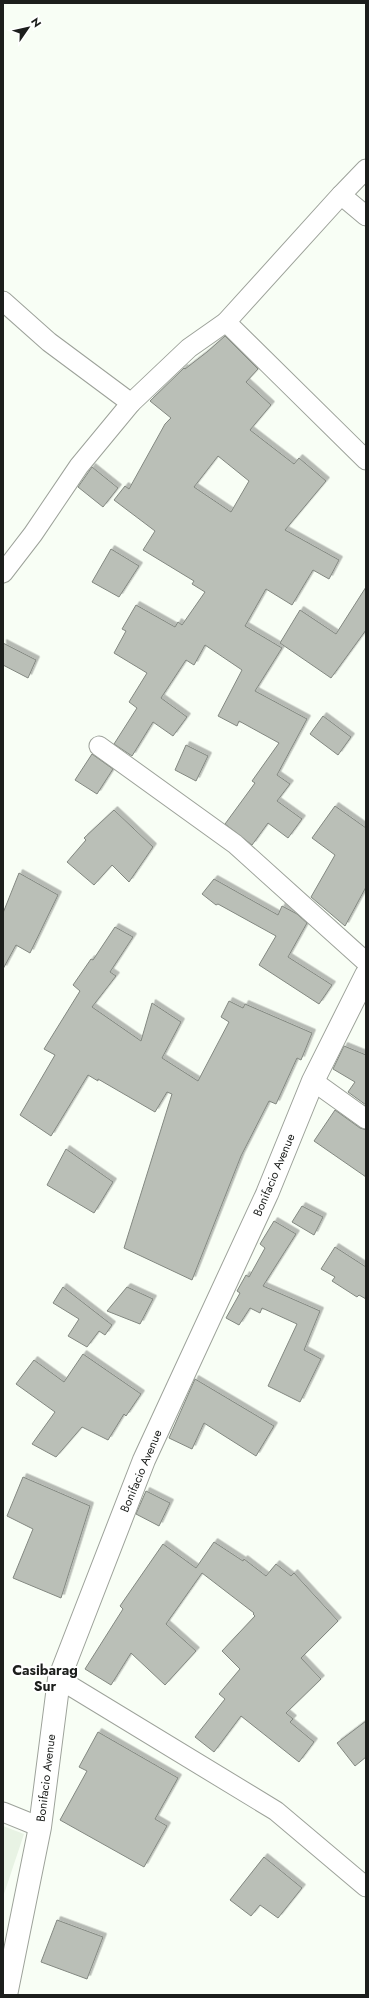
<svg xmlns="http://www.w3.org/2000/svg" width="369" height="1998" font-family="Jost,sans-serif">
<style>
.built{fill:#e8f3e4}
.building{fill:#babfb7;stroke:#838881;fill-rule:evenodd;filter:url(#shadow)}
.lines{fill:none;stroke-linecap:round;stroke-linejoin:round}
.street-casing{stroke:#9da29a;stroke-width:21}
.secondary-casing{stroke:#9da29a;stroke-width:24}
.street{stroke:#fff;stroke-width:19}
.secondary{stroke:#fff;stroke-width:22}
.labels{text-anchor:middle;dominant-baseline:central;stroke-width:4;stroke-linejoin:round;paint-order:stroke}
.street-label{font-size:12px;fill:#1c1e1c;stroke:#fff}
.quarter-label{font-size:14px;font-weight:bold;fill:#1c1e1c;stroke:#fff}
</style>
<defs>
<filter id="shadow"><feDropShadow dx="3.5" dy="-3.5" stdDeviation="0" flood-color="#0004"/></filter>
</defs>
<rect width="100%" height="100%" fill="#f8fef5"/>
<!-- built -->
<path class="built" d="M3 1826 24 1834 3 1897Z"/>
<!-- building -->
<g class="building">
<path d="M225 336 258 369 246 382 271 405 250 430 294 464 299 458 326 481 285 530 339 560 329 579 313 570 292 605 266 589 245 626 282 648 255 691 307 719 277 775 290 784 277 801 302 819 288 838 268 823 252 845 225 824 255 783 252 781 279 743 239 721 237 726 218 716 242 670 205 645 194 665 186 660 161 698 187 717 173 736 153 722 132 756 114 744 137 708 129 702 147 673 114 653 126 631 122 629 136 605 175 627 178 622 182 625 205 592 192 584 194 581 143 550 155 531 114 500 125 486 129 489 165 424 171 418 150 401 184 368 185 369 207 352ZM218 456 249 481 231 512 194 487Z"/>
<path d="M92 467 118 488 103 507 78 487Z"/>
<path d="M111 549 139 566 119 597 92 582Z"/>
<path d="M366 587V630L331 678 280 643 300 610 336 634Z"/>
<path d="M3 643 36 660 28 678 3 665Z"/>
<path d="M323 716 351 737 338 755 310 734Z"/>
<path d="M186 745 208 756 196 781 175 770Z"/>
<path d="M92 754 113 769 97 794 75 780Z"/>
<path d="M335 806 366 828V887L345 926 311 897 335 855 312 838Z"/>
<path d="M114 810 153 847 129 882 112 865 94 885 67 862 86 840 84 838Z"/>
<path d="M19 873 58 895 30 953 16 945 3 969V913Z"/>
<path d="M214 879 278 915 282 906 297 914 307 923 288 957 332 985 319 1004 259 965 276 936 218 904 216 905 202 894Z"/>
<path d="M115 927 133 937 110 972 116 976 92 1007 141 1041 152 1003 181 1022 162 1058 198 1081 229 1022 221 1017 229 1001 243 1008 245 1004 312 1033 301 1060 297 1058 276 1104 269 1101 241 1156 192 1280 124 1248 172 1094 167 1092 155 1112 98 1079V1081L88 1075 51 1136 20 1115 55 1055 44 1049 80 991 73 985 91 959 93 960Z"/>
<path d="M344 1046 366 1055V1105L348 1092 355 1082 333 1069Z"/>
<path d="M335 1110 360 1128 366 1130V1177L314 1141Z"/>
<path d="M66 1149 113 1182 94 1213 47 1185Z"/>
<path d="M302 1206 323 1217 314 1235 292 1222Z"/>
<path d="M274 1221 296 1234 263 1286 320 1311 304 1350 321 1359 300 1402 268 1386 297 1324 262 1308 260 1313 250 1308 239 1325 226 1318 240 1293 237 1291 246 1275 249 1277 265 1248 260 1244Z"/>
<path d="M335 1247 366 1267V1299L359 1295 357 1297 332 1281 335 1277 321 1269Z"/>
<path d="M63 1287 112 1325 105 1335 99 1331 87 1347 68 1336 79 1319 53 1303Z"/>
<path d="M127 1287 153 1299 140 1324 107 1311Z"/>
<path d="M83 1354 141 1394 126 1416 124 1414 108 1440 82 1427 56 1457 32 1444 55 1412 16 1384 34 1360 64 1382Z"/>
<path d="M195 1379 274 1426 256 1456 204 1423 192 1449 169 1438Z"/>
<path d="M23 1477 90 1506 61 1598 13 1578 33 1529 7 1516Z"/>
<path d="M146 1491 170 1503 159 1526 136 1514Z"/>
<path d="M214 1542 243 1561 244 1559 266 1576 276 1564 291 1576 294 1573 338 1621 301 1658 321 1679 286 1713 293 1719 290 1722 314 1742 299 1762 241 1716 214 1752 195 1737 225 1699 219 1694 240 1669 222 1651 255 1616 253 1614 254 1613 202 1573 166 1624 196 1651 165 1685 131 1653 111 1685 85 1669 123 1609 120 1606 163 1544 196 1568Z"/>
<path d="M366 1721V1757L355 1766 337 1743Z"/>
<path d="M98 1732 178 1778 155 1819 167 1826 144 1867 60 1820 87 1771 79 1767Z"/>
<path d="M264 1857 302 1888 278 1918 260 1905 251 1916 230 1900Z"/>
<path d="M57 1920 103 1937 87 1979 41 1962Z"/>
</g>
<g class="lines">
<defs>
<g id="street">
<path d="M341 195 366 169"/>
<path d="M3 301 49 342 131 403 189 348 226 322 341 195 366 216"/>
<path d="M226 322 366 460"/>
<path d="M3 573 33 534 79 466 131 403"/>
<path d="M99 746 235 844 366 962"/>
<path d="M313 1081 366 1119"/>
<path d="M59 1679 276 1811 366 1887"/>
<path d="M3 1812 40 1827"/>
</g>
<path id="secondary" d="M6 1995 40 1827 59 1679 144 1460 267 1194 313 1081 366 975"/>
</defs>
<!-- street casing -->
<use href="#street" class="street-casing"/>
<!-- secondary casing -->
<use href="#secondary" class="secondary-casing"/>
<!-- street -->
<use href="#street" class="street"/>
<!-- secondary -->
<use href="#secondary" class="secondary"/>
</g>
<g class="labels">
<!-- street labels -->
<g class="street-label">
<text transform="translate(274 1175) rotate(-67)">Bonifacio Avenue</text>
<text transform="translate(141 1471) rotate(-67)">Bonifacio Avenue</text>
<text transform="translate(46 1778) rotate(-83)">Bonifacio Avenue</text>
</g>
<!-- quarter labels -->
<g class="quarter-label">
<text x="45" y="1670">Casibarag<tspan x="45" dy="16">Sur</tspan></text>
</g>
</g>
<!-- border -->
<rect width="369" height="1998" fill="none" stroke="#1c1e1c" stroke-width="8"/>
<!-- north arrow -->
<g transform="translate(28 28) rotate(56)" stroke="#ffffff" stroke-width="3" paint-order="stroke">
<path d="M0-3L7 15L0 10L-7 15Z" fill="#1c1e1c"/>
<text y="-6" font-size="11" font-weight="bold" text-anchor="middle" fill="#1c1e1c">N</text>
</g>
</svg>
